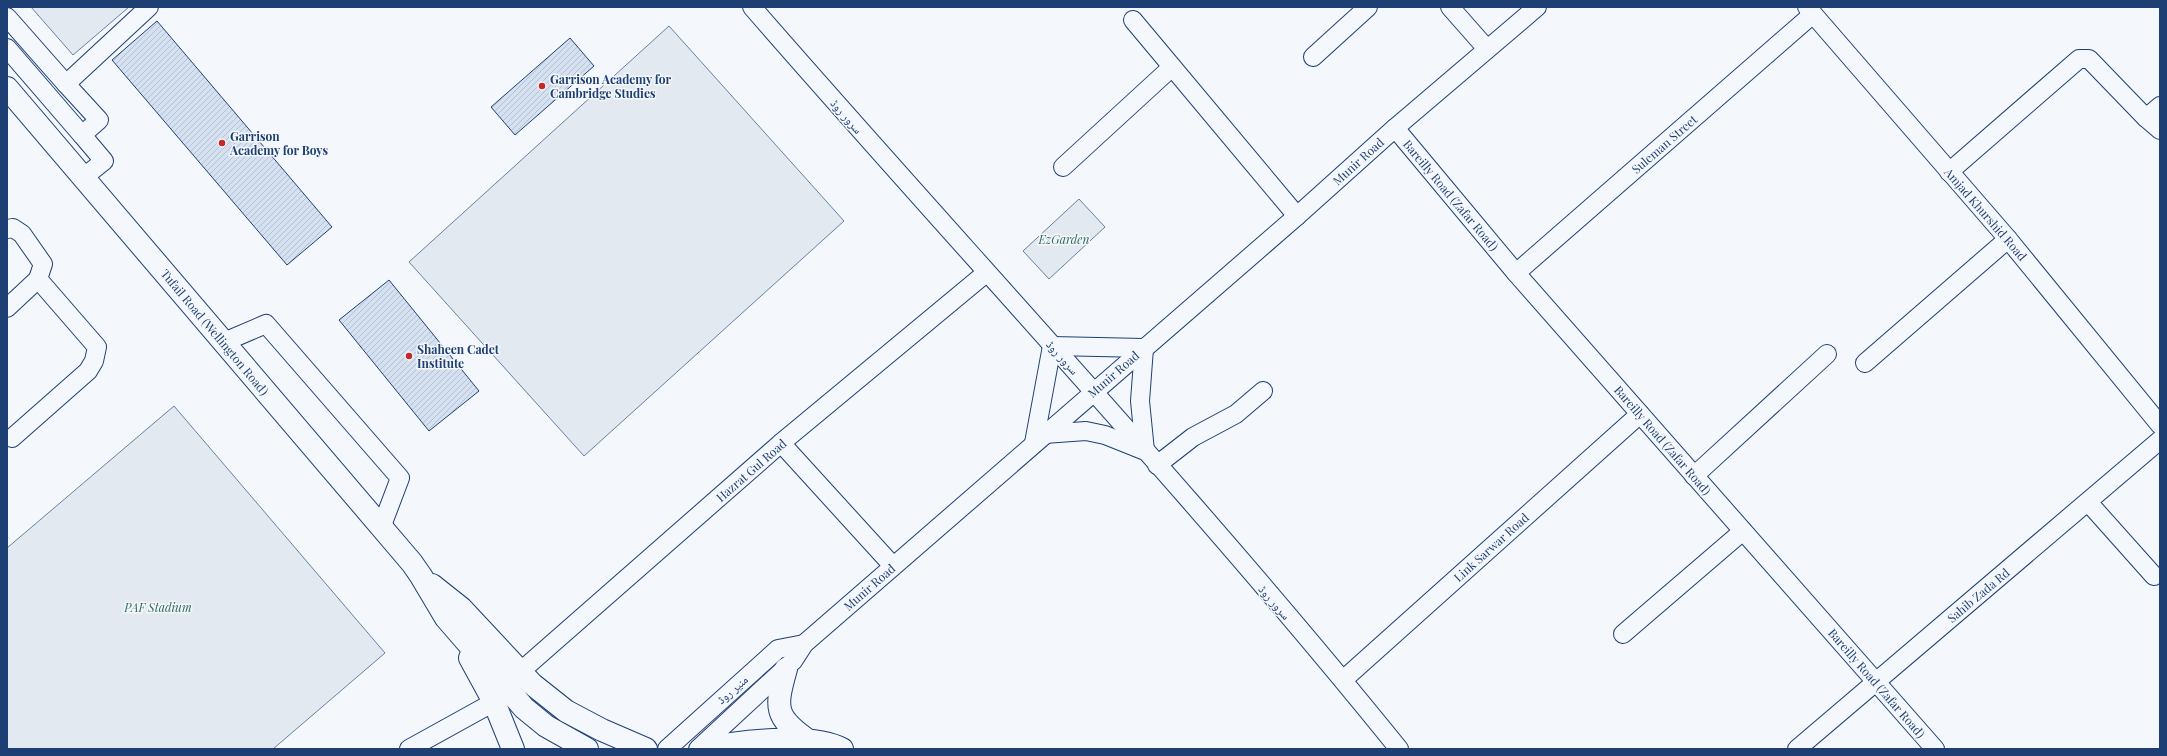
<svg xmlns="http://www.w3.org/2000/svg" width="2167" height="756" font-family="'Playfair Display','Noto Naskh Arabic',serif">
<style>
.green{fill:#e3e9f0;stroke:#687fa3}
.building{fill:url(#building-hatch);stroke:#1d3f73}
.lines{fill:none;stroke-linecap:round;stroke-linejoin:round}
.minor-casing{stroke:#1d3f73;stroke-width:20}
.major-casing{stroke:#1d3f73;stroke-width:24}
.minor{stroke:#f4f7fb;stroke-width:18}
.major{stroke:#f4f7fb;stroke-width:22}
.poi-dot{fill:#c62828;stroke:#f4f7fb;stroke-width:1.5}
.labels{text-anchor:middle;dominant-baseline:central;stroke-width:3;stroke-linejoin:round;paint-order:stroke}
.poi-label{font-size:12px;font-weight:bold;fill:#1d3f73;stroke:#f4f7fb;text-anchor:start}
.street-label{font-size:12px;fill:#1d3f73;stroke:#f4f7fb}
.park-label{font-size:12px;font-style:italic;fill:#2c6c60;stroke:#f4f7fb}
</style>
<defs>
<pattern id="building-hatch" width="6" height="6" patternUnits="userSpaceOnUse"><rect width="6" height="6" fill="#d5e0f0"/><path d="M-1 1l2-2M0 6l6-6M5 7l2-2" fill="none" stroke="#b6c1d1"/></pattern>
</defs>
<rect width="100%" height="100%" fill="#f4f7fb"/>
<!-- green -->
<g class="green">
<path d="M31 7H129L73 55Z"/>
<path d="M669 26 844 221 584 456 409 262Z"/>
<path d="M1079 199 1105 227 1049 279 1023 251Z"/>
<path d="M174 406 385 653 273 749H7V548Z"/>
</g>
<!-- building -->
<g class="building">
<path d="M157 21 332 227 287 265 112 60Z"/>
<path d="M570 38 594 66 515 135 491 107Z"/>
<path d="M389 280 479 391 429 431 339 320Z"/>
</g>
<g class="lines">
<defs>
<g id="minor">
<path d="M752 7C967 254 1193 494 1399 749"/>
<path d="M1450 7 1487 49"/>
<path d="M1807 7 2008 239 2160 425"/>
<path d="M7 17 66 84"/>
<path d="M1133 20 1297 216"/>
<path d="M7 48 82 135"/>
<path d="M1313 57 1368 7"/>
<path d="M2146 118 2160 130"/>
<path d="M1395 128 1516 273 1935 749"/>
<path d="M1063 167 1172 67"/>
<path d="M1949 172 2079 59H2089L2146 118 2160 106"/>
<path d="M84 177 104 161 82 135 99 120 66 84 149 7"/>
<path d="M7 229 13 228 22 234 43 264 38 279 97 347 94 361 88 371 12 438"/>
<path d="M1516 273 1813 14"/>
<path d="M7 308 38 279"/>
<path d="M224 342 266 324 400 478 381 528"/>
<path d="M1865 363 2008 239"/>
<path d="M781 443 893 566"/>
<path d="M1034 443 1052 346 1144 348 1140 401 1145 451 1105 435 1086 431 1044 434"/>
<path d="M1157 465 1193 437 1236 414 1263 391"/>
<path d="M1694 476 1827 354"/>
<path d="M2088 502 2154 576"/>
<path d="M1623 634 1743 531"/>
<path d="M521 671 781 443 986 273"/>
<path d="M1343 680 1640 414"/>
<path d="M409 749 494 702"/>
<path d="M667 749 778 649 804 644"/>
<path d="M698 749 793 661 804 644 1297 216 1395 128 1537 7"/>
<path d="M1797 749 2160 440"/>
</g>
<g id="major">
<path d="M7 88 412 563 421 576 446 618 524 708 546 726 587 749"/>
<path d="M432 585 461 608 532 684 566 711 602 730 646 749"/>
<path d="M470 658 494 702 513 749"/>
<path d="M786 669C775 708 774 717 809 741"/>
<path d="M702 749C736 742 812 732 842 749"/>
</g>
</defs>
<!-- minor casing -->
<use href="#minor" class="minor-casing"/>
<!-- major casing -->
<use href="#major" class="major-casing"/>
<!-- minor -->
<use href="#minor" class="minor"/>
<!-- major -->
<use href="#major" class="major"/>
</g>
<!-- markers -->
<g class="poi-dot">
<circle cx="542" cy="86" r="4"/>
<circle cx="222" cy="143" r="4"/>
<circle cx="409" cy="356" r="4"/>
</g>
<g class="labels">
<!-- poi labels -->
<g class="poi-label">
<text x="550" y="79">Garrison Academy for<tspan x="550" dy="14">Cambridge Studies</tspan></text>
<text x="230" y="136">Garrison<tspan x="230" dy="14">Academy for Boys</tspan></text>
<text x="417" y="349">Shaheen Cadet<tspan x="417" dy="14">Institute</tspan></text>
</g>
<!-- street labels -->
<g class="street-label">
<text transform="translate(847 116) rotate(49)">سرور روڈ</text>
<text transform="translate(1664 144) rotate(-41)">Suleman Street</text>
<text transform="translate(1358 161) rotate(-42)">Munir Road</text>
<text transform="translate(1451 195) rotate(50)">Bareilly Road (Zafar Road)</text>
<text transform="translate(1986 214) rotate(49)">Amjad Khurshid Road</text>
<text transform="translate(215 332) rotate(50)">Tufail Road (Wellington Road)</text>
<text transform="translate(1063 357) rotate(48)">سرور روڈ</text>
<text transform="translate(1113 374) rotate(-41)">Munir Road</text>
<text transform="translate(1663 440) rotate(49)">Bareilly Road (Zafar Road)</text>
<text transform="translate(751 470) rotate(-41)">Hazrat Gul Road</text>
<text transform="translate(1491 547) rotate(-42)">Link Sarwar Road</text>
<text transform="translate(869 587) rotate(-41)">Munir Road</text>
<text transform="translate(1978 595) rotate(-40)">Sahib Zada Rd</text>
<text transform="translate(1275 602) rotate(49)">سرور روڈ</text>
<text transform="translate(1877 683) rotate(49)">Bareilly Road (Zafar Road)</text>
<text transform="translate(732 689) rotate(-41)">منیر روڈ</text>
</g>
<!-- park labels -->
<g class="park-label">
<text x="1064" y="239">EzGarden</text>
<text x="158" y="607">PAF Stadium</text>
</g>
</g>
<!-- border -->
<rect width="2167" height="756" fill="none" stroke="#1d3f73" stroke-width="16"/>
</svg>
